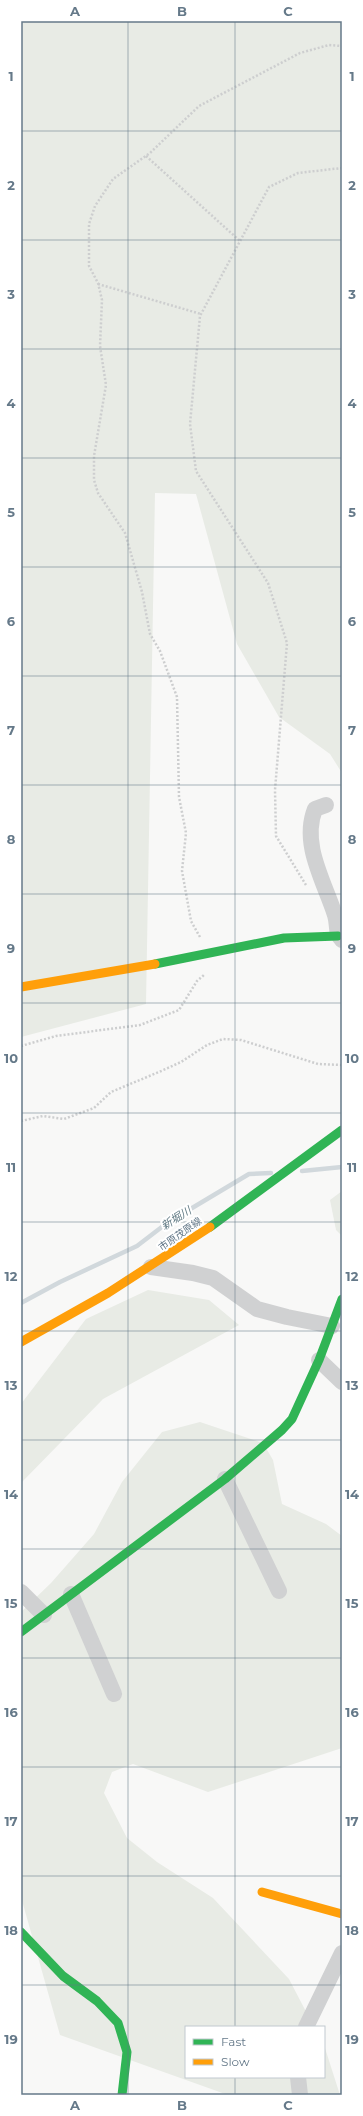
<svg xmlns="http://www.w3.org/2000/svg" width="363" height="2116" font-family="Montserrat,'Noto Sans JP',sans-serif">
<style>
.green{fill:#e8ebe5}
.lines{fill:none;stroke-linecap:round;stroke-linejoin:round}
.stream{stroke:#d1d8dc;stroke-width:4.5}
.path{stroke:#cdcecf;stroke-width:2.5;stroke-dasharray:2 2;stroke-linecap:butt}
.street{stroke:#d0d1d2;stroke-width:16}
.fast{stroke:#30b455;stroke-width:9}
.slow{stroke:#ff9f0a;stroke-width:9}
.grid{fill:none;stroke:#657989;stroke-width:1;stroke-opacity:0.55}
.labels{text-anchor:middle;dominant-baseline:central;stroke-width:4;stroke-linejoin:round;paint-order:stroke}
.street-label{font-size:10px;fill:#657989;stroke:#fff}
.water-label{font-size:11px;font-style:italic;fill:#617a84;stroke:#fff}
.neatline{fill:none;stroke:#657989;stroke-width:1.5}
.grid-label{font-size:13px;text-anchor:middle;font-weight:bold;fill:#657989}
</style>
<rect width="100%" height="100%" fill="#f8f8f7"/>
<!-- green -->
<g class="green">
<path d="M21 21H342V773L330 754 279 717 237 644 196 494 155 493 146 1004 21 1037Z"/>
<path d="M342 1191V1236L336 1230 330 1200Z"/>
<path d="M148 1290 209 1300 239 1325 103 1399 21 1483V1404L86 1319Z"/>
<path d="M200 1422 263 1443 273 1460 282 1504 326 1524 342 1536V1748L208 1792 133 1764 112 1772 104 1793 127 1838 157 1862 213 1898 289 1979 314 2027H186V2077H324V2045L340 2095H228L60 2035 21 1897V1612L51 1583 94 1534 122 1482 162 1432Z"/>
</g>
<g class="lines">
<!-- stream -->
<g class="stream">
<path d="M302 1171 342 1167"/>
<path d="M21 1303 60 1282 137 1246 167 1223 249 1174 271 1173"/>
</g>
<!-- path -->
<g class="path">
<path d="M146 156 240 241"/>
<path d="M98 284 201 314"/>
<path d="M306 885 276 836 275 790 287 643 268 583 196 471 190 424 200 316 269 187 298 173 342 168"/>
<path d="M200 937 191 921 182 871 186 833 179 797 177 697 160 651 150 634 142 592 125 533 98 493 94 480V456L106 385 100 346 102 300 98 283 89 266V224L95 206 113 179 150 153 199 106 300 53 329 45 342 46"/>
<path d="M21 1046 56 1036 140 1025 179 1010 197 981 204 975"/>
<path d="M21 1121 43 1116 64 1119 94 1108 111 1092 159 1072 181 1062 207 1045 223 1039 241 1040 318 1064 342 1065"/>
</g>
<!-- street -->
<g class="street">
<path d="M326 805 315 809C301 844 324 881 335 915 338 924 335 933 342 940"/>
<path d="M151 1267 193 1273 213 1278 257 1309 287 1317 332 1326"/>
<path d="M319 1360 342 1382"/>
<path d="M225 1479 279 1591"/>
<path d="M21 1592 44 1615"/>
<path d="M71 1594 114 1694"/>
<path d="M306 2027 342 1953"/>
<path d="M298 2077 300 2095"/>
</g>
<!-- fast -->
<g class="fast">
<path d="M155 964 284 938 338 936"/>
<path d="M210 1227 342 1130"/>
<path d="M21 1632 225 1479 282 1430 292 1419 319 1360 342 1299"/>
<path d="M21 1932 63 1976 97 2001 118 2023 127 2052 122 2095"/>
</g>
<!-- slow -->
<g class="slow">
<path d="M21 987 155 964"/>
<path d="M21 1342 108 1293 210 1227"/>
<path d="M262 1892 342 1914"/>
</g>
</g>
<!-- grid -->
<path class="grid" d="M128 21V2095M235 21V2027M21 131H342M21 240H342M21 349H342M21 458H342M21 567H342M21 676H342M21 785H342M21 894H342M21 1003H342M21 1113H342M21 1222H342M21 1331H342M21 1440H342M21 1549H342M21 1658H342M21 1767H342M21 1876H342M21 1985H342M235 2077V2095"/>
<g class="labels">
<!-- street labels -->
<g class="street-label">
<text transform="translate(180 1234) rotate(-35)">市原茂原線</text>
</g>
<!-- water labels -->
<g class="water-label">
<text transform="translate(176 1218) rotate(-32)">新堀川</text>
</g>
</g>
<!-- border -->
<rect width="363" height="2116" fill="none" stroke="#ffffff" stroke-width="44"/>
<!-- legend -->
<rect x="185" y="2026" width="140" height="52" fill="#ffffff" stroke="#c1c9d0"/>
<rect x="193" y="2039" width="20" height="6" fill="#30b455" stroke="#c1c9d0"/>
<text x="221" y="2046" font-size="12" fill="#657989">Fast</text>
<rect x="193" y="2059" width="20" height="6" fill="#ff9f0a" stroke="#c1c9d0"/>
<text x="221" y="2066" font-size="12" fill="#657989">Slow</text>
<rect x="22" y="22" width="319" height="2072" class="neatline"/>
<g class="grid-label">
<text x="75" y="16">A</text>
<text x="182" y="16">B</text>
<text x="288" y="16">C</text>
<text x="11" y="81">1</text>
<text x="352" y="81">1</text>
<text x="11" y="190">2</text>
<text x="352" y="190">2</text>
<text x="11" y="299">3</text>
<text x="352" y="299">3</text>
<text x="11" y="408">4</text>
<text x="352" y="408">4</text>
<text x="11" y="517">5</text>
<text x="352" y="517">5</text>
<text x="11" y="626">6</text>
<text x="352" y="626">6</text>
<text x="11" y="735">7</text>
<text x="352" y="735">7</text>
<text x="11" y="844">8</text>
<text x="352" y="844">8</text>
<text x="11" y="953">9</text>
<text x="352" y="953">9</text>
<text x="11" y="1063">10</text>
<text x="352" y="1063">10</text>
<text x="11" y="1172">11</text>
<text x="352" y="1172">11</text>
<text x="11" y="1281">12</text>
<text x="352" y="1281">12</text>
<text x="11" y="1390">13</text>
<text x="352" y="1390">13</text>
<text x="11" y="1499">14</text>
<text x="352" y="1499">14</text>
<text x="11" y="1608">15</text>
<text x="352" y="1608">15</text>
<text x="11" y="1717">16</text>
<text x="352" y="1717">16</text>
<text x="11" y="1826">17</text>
<text x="352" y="1826">17</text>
<text x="11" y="1935">18</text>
<text x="352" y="1935">18</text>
<text x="11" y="2044">19</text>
<text x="352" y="2044">19</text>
<text x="75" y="2110">A</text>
<text x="182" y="2110">B</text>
<text x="288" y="2110">C</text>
</g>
</svg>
